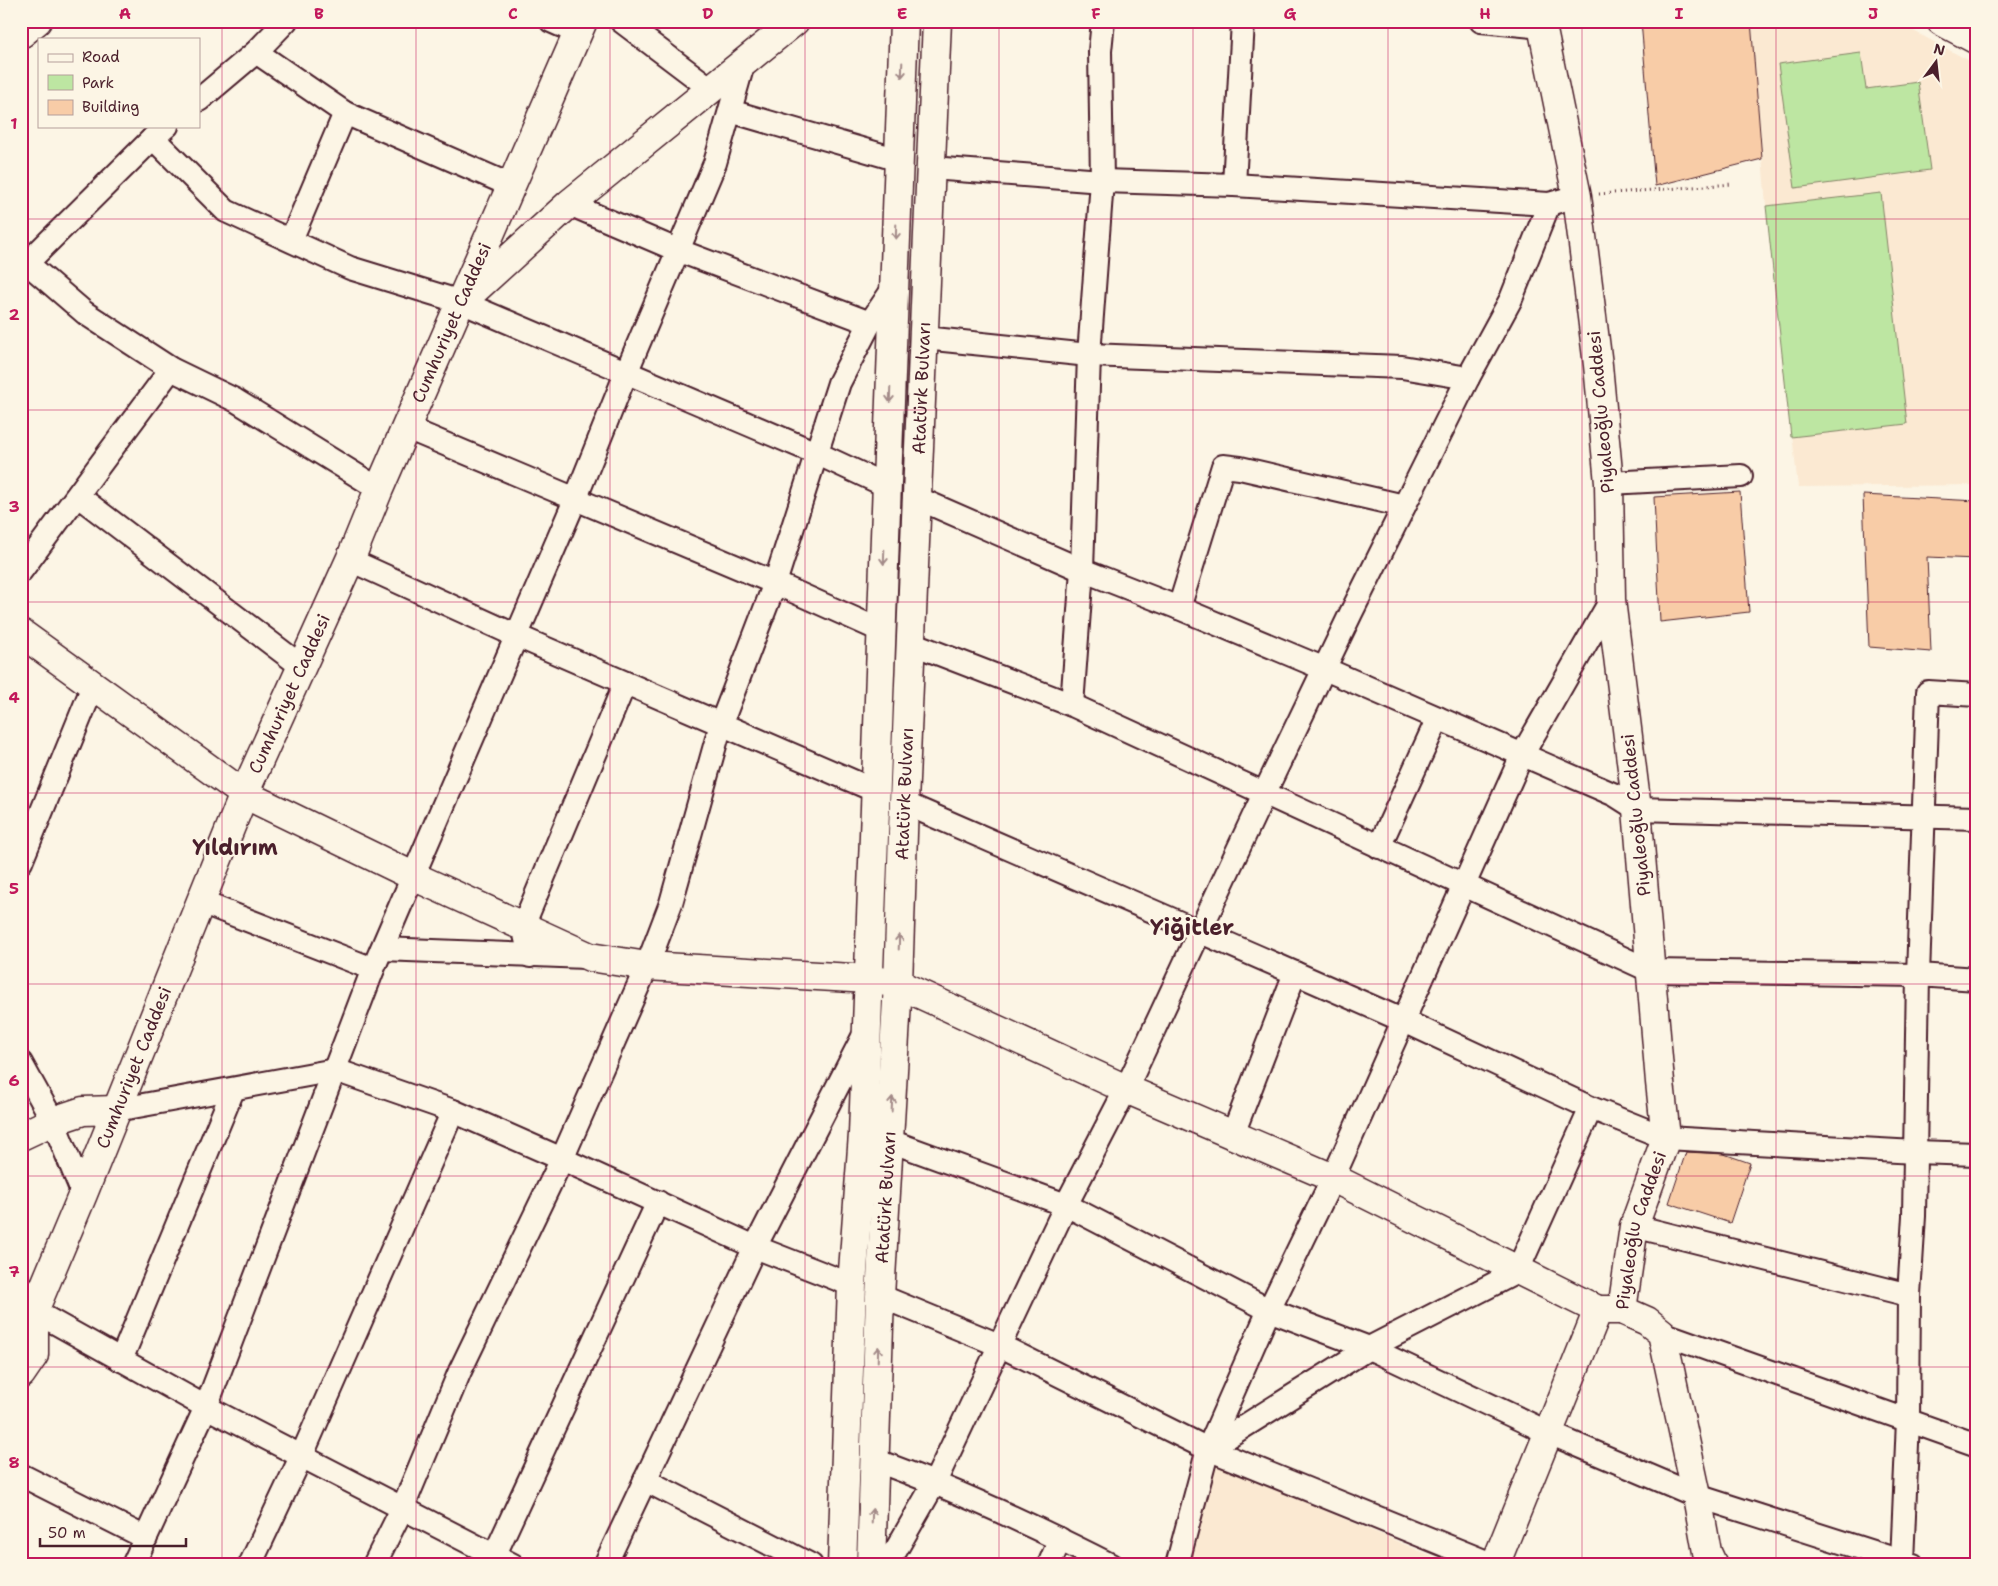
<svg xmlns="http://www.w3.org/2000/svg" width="1998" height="1586" font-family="'Shantell Sans',sans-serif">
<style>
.built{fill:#fbe9d2}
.green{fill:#bde6a2;stroke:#848266}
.building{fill:#f8cca7;stroke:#4a1f2b}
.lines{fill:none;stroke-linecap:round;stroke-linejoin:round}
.street-casing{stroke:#4a1f2b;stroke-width:26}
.secondary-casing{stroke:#4a1f2b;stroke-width:31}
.path{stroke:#4a1f2b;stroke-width:3;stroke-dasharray:1 4;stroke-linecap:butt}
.street{stroke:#fcf5e5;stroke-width:22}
.secondary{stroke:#fcf5e5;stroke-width:28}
.oneway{stroke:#a38a88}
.grid{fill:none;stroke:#c2185b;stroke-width:1;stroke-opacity:0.55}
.labels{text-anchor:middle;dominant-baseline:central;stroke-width:4.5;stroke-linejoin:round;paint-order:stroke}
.street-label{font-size:18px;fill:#4a1f2b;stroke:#fcf5e5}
.district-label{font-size:22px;font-weight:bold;fill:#4a1f2b;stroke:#fcf5e5}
.neatline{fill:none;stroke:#c2185b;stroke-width:2}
.grid-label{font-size:16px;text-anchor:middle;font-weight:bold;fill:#c2185b}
</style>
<rect width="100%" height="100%" fill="#fcf5e5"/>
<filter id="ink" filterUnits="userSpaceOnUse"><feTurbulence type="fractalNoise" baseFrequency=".02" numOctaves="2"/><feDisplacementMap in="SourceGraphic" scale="10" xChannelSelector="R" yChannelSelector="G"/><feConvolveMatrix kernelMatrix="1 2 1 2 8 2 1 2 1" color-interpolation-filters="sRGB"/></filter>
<g filter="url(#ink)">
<!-- built -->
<g class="built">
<path d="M1751 21H1895L1977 65V485L1798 487 1766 206Z"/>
<path d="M1211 1462 1453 1565H1174Z"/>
</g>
<!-- green -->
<g class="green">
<path d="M1861 53 1866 89 1918 82 1930 170 1795 188 1778 64Z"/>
<path d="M1881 193 1907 424 1791 437 1766 206Z"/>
</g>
<!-- building -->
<g class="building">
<path d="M1641 21H1751L1762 159 1655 186Z"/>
<path d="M1740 492 1749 612 1660 622 1654 497Z"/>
<path d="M1863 495 1977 501V559L1927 557 1931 652 1869 647Z"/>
<path d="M1686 1152 1724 1154 1750 1163 1730 1223 1669 1203Z"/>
</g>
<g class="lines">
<defs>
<g id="street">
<path d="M551 21 578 33"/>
<path d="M621 21 711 89"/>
<path d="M1481 21 1543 27"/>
<path d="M256 52 345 113 512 186"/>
<path d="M199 100 256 52 286 21"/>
<path d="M730 111 899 160"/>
<path d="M153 138 226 211 350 268 461 302 816 453 887 486"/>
<path d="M931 168 1102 181 1234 185 1549 204 1577 196"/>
<path d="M1234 185 1243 21"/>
<path d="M569 204 677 250 870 323"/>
<path d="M291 240 345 113"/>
<path d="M21 258 85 313 171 369 235 400 379 489"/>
<path d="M27 263 153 138 167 126"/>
<path d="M1468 378 1511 299 1549 204"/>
<path d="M407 428 775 583 882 631"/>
<path d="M1609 483 1741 476"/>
<path d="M78 496 301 666"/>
<path d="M917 498 1082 570 1179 608 1325 669 1615 795 1637 809 1977 818"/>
<path d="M350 560 517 636 876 791"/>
<path d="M21 571 171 369"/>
<path d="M1179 608 1223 466 1240 468 1404 506"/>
<path d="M911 643 1072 705 1651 971 1918 975 1977 979"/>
<path d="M1072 705 1082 570 1089 355 1102 181 1100 51 1103 21"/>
<path d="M904 803 1295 973 1233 1134"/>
<path d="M1379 847 1438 718"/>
<path d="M21 862 93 686"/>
<path d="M201 902 373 969"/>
<path d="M382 949 586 957"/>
<path d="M530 956 523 926 625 683"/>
<path d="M1295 973 1402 1020 1591 1108 1666 1138 1915 1152 1977 1154"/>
<path d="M21 1063 53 1121 83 1194"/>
<path d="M116 1110 335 1070 453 1111 562 1159 755 1247 852 1285"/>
<path d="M890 1141 1066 1205 1269 1310 1369 1348 1549 1433 1697 1496 1913 1565"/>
<path d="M1634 1226 1909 1295"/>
<path d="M21 1286 34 1311 206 1407 513 1565"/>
<path d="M880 1296 999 1345 1208 1449 1494 1565"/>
<path d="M1662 1333 1977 1445"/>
<path d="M121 1360 233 1090"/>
<path d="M1208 1449 1369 1348 1517 1272 1591 1108"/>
<path d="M874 1460C956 1489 1034 1526 1111 1565"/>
<path d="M21 1475 146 1538"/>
<path d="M645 1480 811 1565"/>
<path d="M1902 1562 1908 1420 1909 1295 1914 1216 1918 975 1928 692 1977 695"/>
<path d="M133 1565 206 1407 373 969 575 500 626 373 715 163 744 61"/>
<path d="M250 1565 302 1455 453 1111"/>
<path d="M374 1565 403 1507 460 1371 562 1159 647 966 671 903 721 724 775 583 839 383 870 323 895 286"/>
<path d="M490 1565 658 1202"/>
<path d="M605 1565 755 1247 866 1031"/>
<path d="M882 1565 896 1550 935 1482 1066 1205 1126 1089 1264 794 1351 613 1468 378 1402 367 1089 355 924 338"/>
<path d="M1049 1565 1060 1539"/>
<path d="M1177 1565 1208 1449 1269 1310 1333 1178 1522 755 1611 600"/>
</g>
<g id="secondary">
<path d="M1941 21 1977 40"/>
<path d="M21 34 37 21"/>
<path d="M468 296 569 204 795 21"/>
<path d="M21 633 244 794 413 876 590 957 647 966 869 979 898 984 1126 1089 1333 1178 1598 1310"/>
<path d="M21 1136 53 1121 83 1111 116 1110"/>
<path d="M1622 1310 1647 1321 1662 1333 1697 1496 1707 1552 1713 1565"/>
<path id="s1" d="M21 1374 34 1355V1311L83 1194 244 794 350 560 379 489 583 21"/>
<path d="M842 1565 852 1285 863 1134 904 21"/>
<path id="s2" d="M871 1565 880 1296 898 984 904 803 937 21"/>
<path id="s3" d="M1495 1565 1598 1310H1622L1634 1226 1666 1138 1660 1082 1637 809 1611 600 1609 483 1598 365 1577 196 1541 21"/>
</g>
</defs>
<!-- street casing -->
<use href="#street" class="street-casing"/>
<!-- secondary casing -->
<use href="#secondary" class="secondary-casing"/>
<!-- path -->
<path class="path" d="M1599 194 1733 184"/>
<!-- street -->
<use href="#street" class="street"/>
<!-- secondary -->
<use href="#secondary" class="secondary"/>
</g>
<!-- one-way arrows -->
<defs><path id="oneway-shaft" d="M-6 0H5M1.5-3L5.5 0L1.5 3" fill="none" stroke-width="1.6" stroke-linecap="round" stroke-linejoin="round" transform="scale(1.25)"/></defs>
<g class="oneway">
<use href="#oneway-shaft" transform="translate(902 70) rotate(92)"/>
<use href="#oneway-shaft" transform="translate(896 232) rotate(92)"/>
<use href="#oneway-shaft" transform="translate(890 395) rotate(92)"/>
<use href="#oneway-shaft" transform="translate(884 557) rotate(92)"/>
<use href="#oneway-shaft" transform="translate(899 942) rotate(-88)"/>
<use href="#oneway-shaft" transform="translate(892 1104) rotate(-87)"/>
<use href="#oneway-shaft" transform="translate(878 1354) rotate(-88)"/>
<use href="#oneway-shaft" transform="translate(872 1516) rotate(-88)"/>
</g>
</g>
<!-- grid -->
<path class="grid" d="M222 21V1565M416 21V1565M610 21V1565M805 21V1565M999 21V1565M1193 21V1565M1388 21V1565M1582 21V1565M1776 21V1565M21 219H1977M21 410H1977M21 602H1977M21 793H1977M21 984H1977M21 1176H1977M21 1367H1977"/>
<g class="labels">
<!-- street labels -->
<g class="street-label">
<text stroke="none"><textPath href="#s1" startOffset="1140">Cumhuriyet Caddesi</textPath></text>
<text stroke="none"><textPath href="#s2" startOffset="1178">Atatürk Bulvarı</textPath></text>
<text transform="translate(1601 412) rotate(-95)">Piyaleoğlu Caddesi</text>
<text stroke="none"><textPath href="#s1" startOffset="735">Cumhuriyet Caddesi</textPath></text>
<text stroke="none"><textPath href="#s2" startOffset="772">Atatürk Bulvarı</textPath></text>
<text transform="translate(1636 815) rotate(-96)">Piyaleoğlu Caddesi</text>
<text stroke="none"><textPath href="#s1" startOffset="330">Cumhuriyet Caddesi</textPath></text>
<text stroke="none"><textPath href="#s2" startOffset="368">Atatürk Bulvarı</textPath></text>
<text stroke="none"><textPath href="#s3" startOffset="381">Piyaleoğlu Caddesi</textPath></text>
</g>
<!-- district labels -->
<g class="district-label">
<text x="235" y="847">Yıldırım</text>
<text x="1192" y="927">Yiğitler</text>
</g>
</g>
<!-- margin -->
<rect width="1998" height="1586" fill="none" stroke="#fcf5e5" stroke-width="55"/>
<!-- legend -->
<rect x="38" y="38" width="162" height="90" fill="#fcf5e5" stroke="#b59f9b"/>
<rect x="48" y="54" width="25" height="8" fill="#fcf5e5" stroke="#b59f9b"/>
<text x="82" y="62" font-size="15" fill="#4a1f2b">Road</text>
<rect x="48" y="75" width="25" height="15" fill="#bde6a2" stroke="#b59f9b"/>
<text x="82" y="88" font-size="15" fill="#4a1f2b">Park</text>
<rect x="48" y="100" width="25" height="15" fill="#f8cca7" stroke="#b59f9b"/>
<text x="82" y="112" font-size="15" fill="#4a1f2b">Building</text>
<!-- north arrow -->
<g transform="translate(1936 62) rotate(15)" stroke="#fcf5e5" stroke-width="4" paint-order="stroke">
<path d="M0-4L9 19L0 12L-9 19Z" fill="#4a1f2b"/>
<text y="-8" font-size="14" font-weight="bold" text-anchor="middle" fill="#4a1f2b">N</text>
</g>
<!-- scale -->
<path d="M40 1538v8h146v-8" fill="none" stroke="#4a1f2b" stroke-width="2.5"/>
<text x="48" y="1538" font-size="15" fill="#4a1f2b" stroke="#fcf5e5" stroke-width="4" paint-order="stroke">50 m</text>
<rect x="28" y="28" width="1942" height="1530" class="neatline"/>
<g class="grid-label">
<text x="125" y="19">A</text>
<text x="319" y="19">B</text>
<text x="513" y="19">C</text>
<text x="708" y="19">D</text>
<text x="902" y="19">E</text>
<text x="1096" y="19">F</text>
<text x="1290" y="19">G</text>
<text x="1485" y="19">H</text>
<text x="1679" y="19">I</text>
<text x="1873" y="19">J</text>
<text x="14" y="129">1</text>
<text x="14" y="320">2</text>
<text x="14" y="512">3</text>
<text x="14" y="703">4</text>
<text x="14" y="894">5</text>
<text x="14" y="1086">6</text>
<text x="14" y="1277">7</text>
<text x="14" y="1468">8</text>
</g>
</svg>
